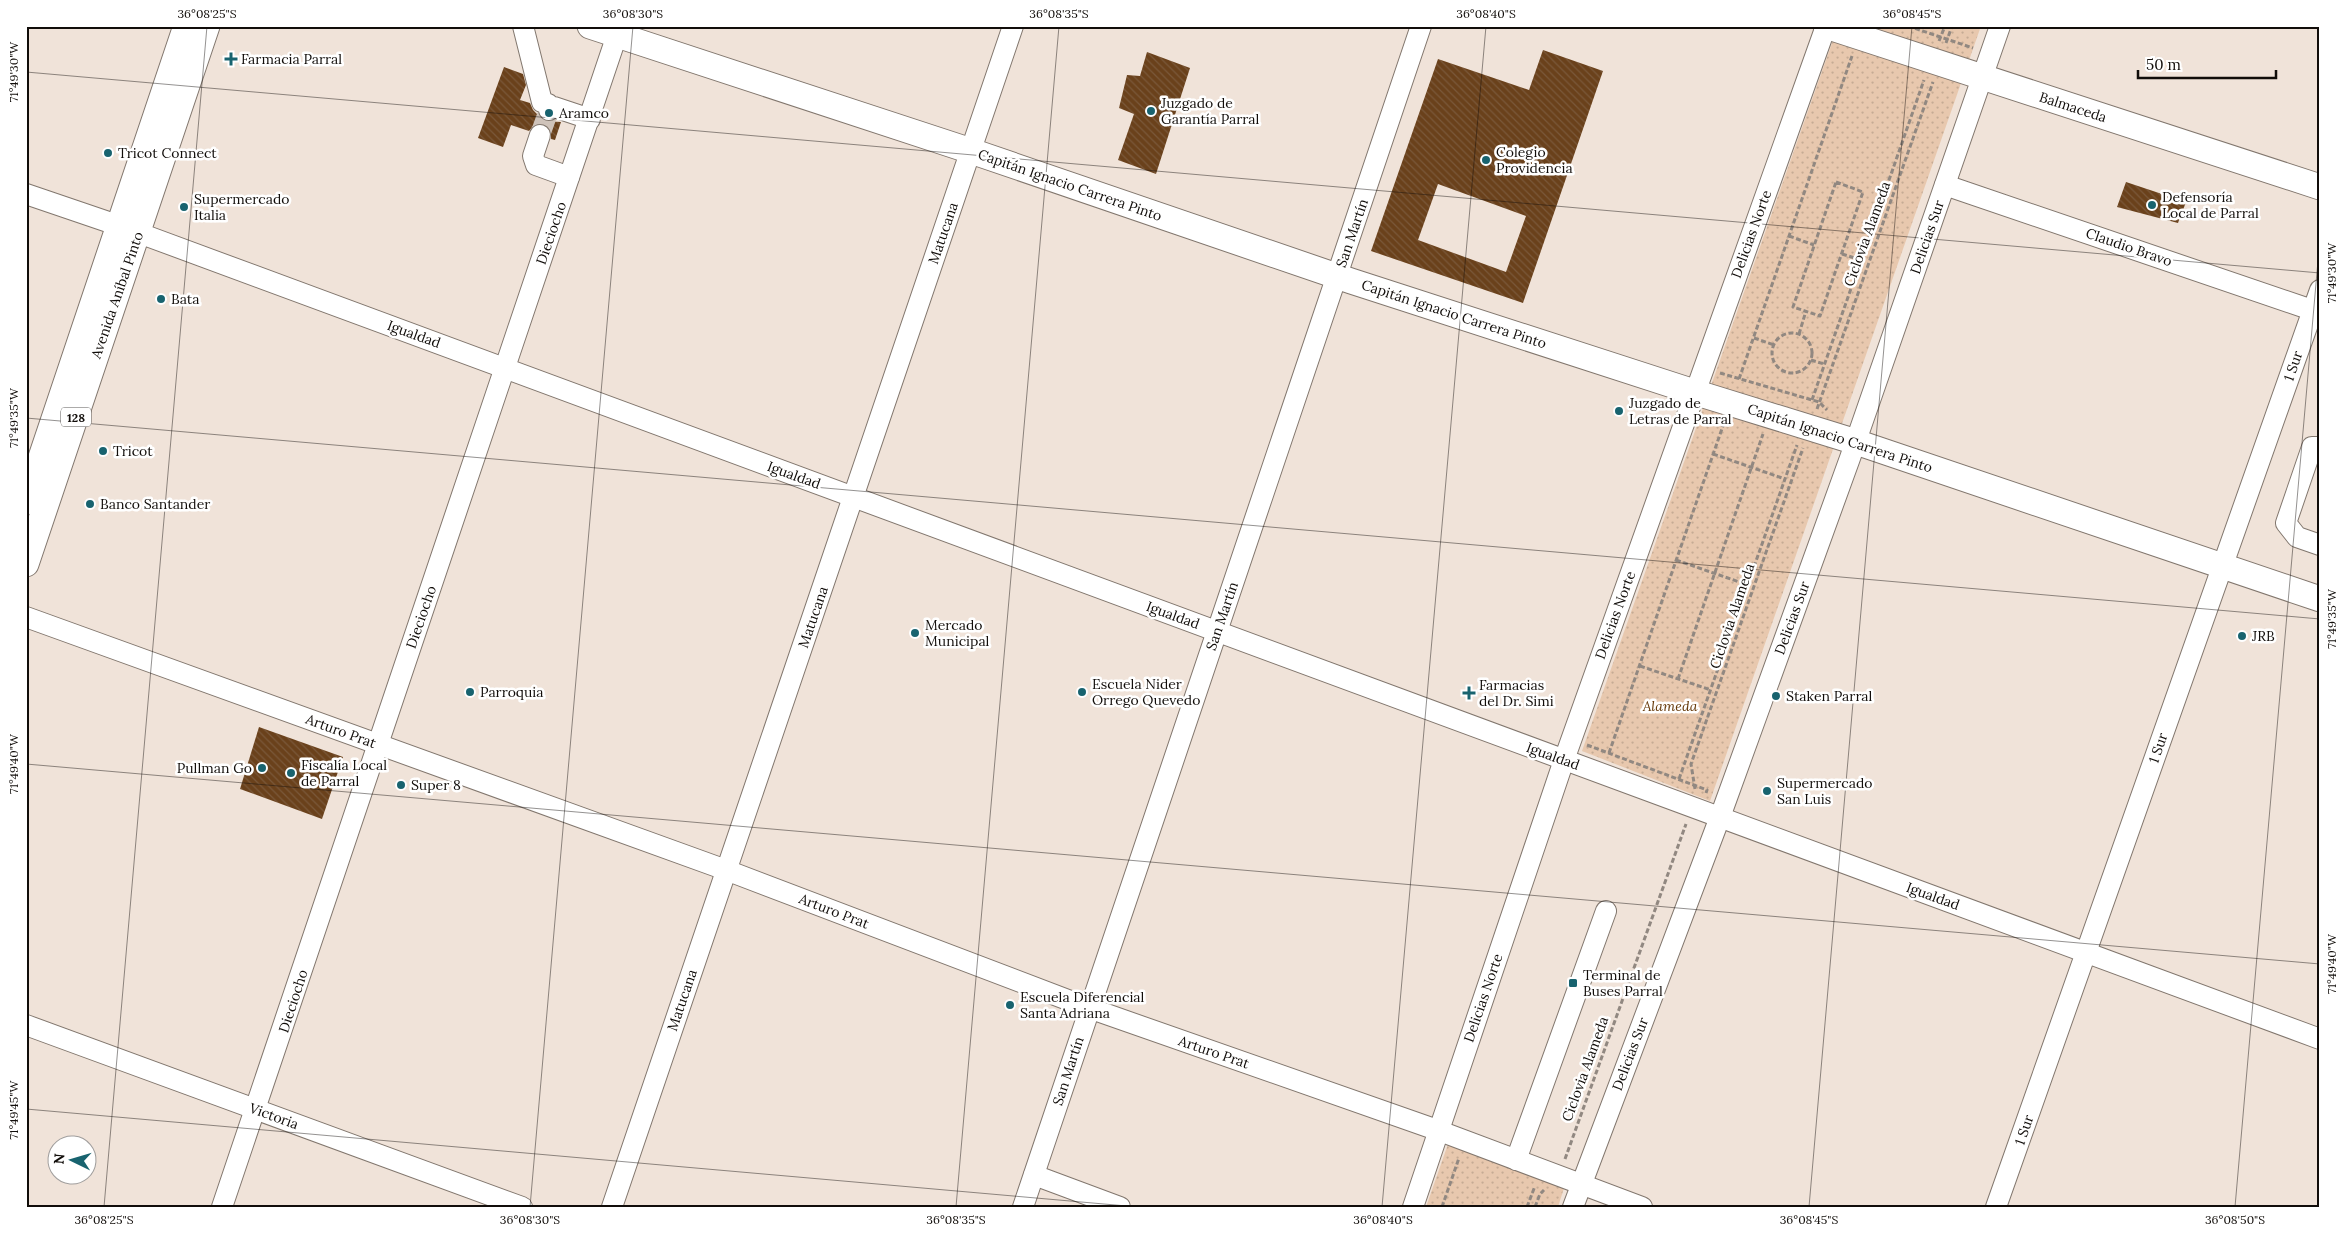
<svg xmlns="http://www.w3.org/2000/svg" width="2346" height="1233" font-family="Lora,serif">
<style>
.park{fill:url(#park-dots)}
.building{fill:url(#building-back-hatch);fill-rule:evenodd}
.lines{fill:none;stroke-linecap:round;stroke-linejoin:round}
.minor-tunnel{stroke:#cfc3ba;stroke-width:20;stroke-dasharray:20 10;stroke-linecap:butt}
.minor-casing{stroke:#82776e;stroke-width:22}
.major-casing{stroke:#82776e;stroke-width:27}
.path{stroke:#918881;stroke-width:3;stroke-dasharray:5 2.5;stroke-linecap:butt}
.minor{stroke:#fff;stroke-width:20}
.major{stroke:#fff;stroke-width:25}
.ticks{fill:none;stroke:#110d0a;stroke-width:1;stroke-opacity:0.45}
.poi-dot{fill:#18636f;stroke:#fff;stroke-width:2}
.labels{text-anchor:middle;dominant-baseline:central;stroke-width:5;stroke-linejoin:round;paint-order:stroke}
.shield{fill:#fff;stroke:#585654;stroke-width:1}
.shield-label{font-size:12px;font-weight:bold;fill:#110d0a}
.poi-label{font-size:14px;fill:#110d0a;stroke:#fff;text-anchor:start}
.street-label{font-size:14px;fill:#110d0a;stroke:#fff}
.park-label{font-size:14px;font-style:italic;fill:#663909;stroke:#fff}
.neatline{fill:none;stroke:#110d0a;stroke-width:2}
.ticks-label{font-size:12px;text-anchor:middle;fill:#110d0a}
</style>
<defs>
<pattern id="park-dots" width="8" height="8" patternUnits="userSpaceOnUse" patternTransform="scale(1.25)"><rect width="8" height="8" fill="#e8c8ae"/><path d="M2 2h.1M6 6h.1" fill="none" stroke="#c6ab94" stroke-width="1.8" stroke-linecap="round"/></pattern>
<pattern id="building-back-hatch" width="6" height="6" patternUnits="userSpaceOnUse" patternTransform="scale(1.25)"><rect width="6" height="6" fill="#6a411b"/><path d="M-1 5l2 2M0 0l6 6M5-1l2 2" fill="none" stroke="#7a583a"/></pattern>
</defs>
<rect width="100%" height="100%" fill="#f0e3d9"/>
<!-- park -->
<g class="park">
<path d="M1838 26H1981L1710 801 1582 751Z"/>
<path d="M1448 1144 1564 1188 1558 1207H1426Z"/>
</g>
<!-- building -->
<g class="building">
<path d="M1543 50 1603 71 1523 303 1371 251 1438 59 1529 90ZM1438 184 1526 216 1506 272 1418 240Z"/>
<path d="M1147 52 1190 68 1156 174 1118 160 1134 114 1119 108 1127 75 1140 76Z"/>
<path d="M504 67 523 74 526 85 520 100 530 103 533 110 544 121 561 122 555 140 551 139V132L549 127 538 123 533 126 529 131 511 125 503 147 478 138Z"/>
<path d="M2126 182 2186 202 2178 223 2117 207Z"/>
<path d="M259 727 343 757 322 819 240 789Z"/>
</g>
<g class="lines">
<!-- minor-tunnel -->
<path class="minor-tunnel" d="M540 135 549 110"/>
<defs>
<g id="minor">
<path d="M523 26 542 102 548 104 549 110 554 107 590 119"/>
<path d="M540 135 533 156 536 165 569 177"/>
<path d="M1945 185 2312 310"/>
<path d="M26 194 120 226 2320 1039"/>
<path d="M2320 447H2312L2286 523 2297 537 2320 545"/>
<path d="M26 617 726 870 1089 1008 1437 1130 1642 1207"/>
<path d="M26 1025 522 1207"/>
<path d="M1516 1160 1606 911"/>
<path d="M1034 1175 1120 1207"/>
<path d="M222 1207 620 26"/>
<path d="M612 1207 1013 26"/>
<path d="M1023 1207 1421 26"/>
<path d="M1413 1207 1564 760 1826 26"/>
<path d="M1573 1207 1720 817 1850 458 2000 26"/>
<path d="M1996 1207 2320 290"/>
</g>
<g id="major">
<path d="M590 26 971 151 1351 281 1694 392 1856 442 2320 599"/>
<path d="M1826 26 2320 187"/>
<path d="M26 502 186 26"/>
<path d="M26 564 207 26"/>
</g>
</defs>
<!-- minor casing -->
<use href="#minor" class="minor-casing"/>
<!-- major casing -->
<use href="#major" class="major-casing"/>
<!-- path -->
<g class="path">
<path d="M1908 26 1973 48"/>
<path d="M1939 41 1945 26"/>
<path d="M1946 43 1952 26"/>
<path d="M1836 182 1863 192 1820 316 1793 307Z"/>
<path d="M1789 236 1814 245"/>
<path d="M1842 254 1861 260"/>
<circle cx="1792" cy="353" r="20"/>
<path d="M1799 334 1806 311"/>
<path d="M1754 338 1774 345"/>
<path d="M1811 360 1824 364"/>
<path d="M1720 373 1819 402 1827 410"/>
<path d="M1739 379 1852 56"/>
<path d="M1812 400 1924 80"/>
<path d="M1817 409 1933 82"/>
<path d="M1713 454 1785 479"/>
<path d="M1676 560 1748 585"/>
<path d="M1640 666 1711 690"/>
<path d="M1678 679 1763 434"/>
<path d="M1587 745 1707 790 1706 793"/>
<path d="M1609 753 1724 423"/>
<path d="M1679 779 1797 445"/>
<path d="M1695 789 1691 764 1803 448"/>
<path d="M1565 1159 1686 824"/>
<path d="M1442 1207 1459 1158"/>
<path d="M1527 1207 1535 1186"/>
<path d="M1535 1207 1540 1194 1544 1190"/>
</g>
<!-- minor -->
<use href="#minor" class="minor"/>
<!-- major -->
<use href="#major" class="major"/>
</g>
<!-- ticks -->
<path class="ticks" d="M26 72 2320 273M26 418 2320 619M26 764 2320 964M26 1109 1138 1207M104 1207 207 26M530 1207 633 26M956 1207 1059 26M1382 1207 1486 26M1809 1207 1912 26M2235 1207 2320 238"/>
<!-- markers -->
<g class="poi-dot">
<path d="M228.5 51.5h5v5h5v5h-5v5h-5v-5h-5v-5h5z"/>
<circle cx="1151" cy="111" r="5"/>
<circle cx="549" cy="113" r="5"/>
<circle cx="108" cy="153" r="5"/>
<circle cx="1486" cy="160" r="5"/>
<circle cx="2152" cy="205" r="5"/>
<circle cx="184" cy="207" r="5"/>
<circle cx="161" cy="299" r="5"/>
<circle cx="1619" cy="411" r="5"/>
<circle cx="103" cy="451" r="5"/>
<circle cx="90" cy="504" r="5"/>
<circle cx="915" cy="633" r="5"/>
<circle cx="2242" cy="636" r="5"/>
<circle cx="470" cy="692" r="5"/>
<circle cx="1082" cy="692" r="5"/>
<path d="M1466.5 685.5h5v5h5v5h-5v5h-5v-5h-5v-5h5z"/>
<circle cx="1776" cy="696" r="5"/>
<circle cx="262" cy="768" r="5"/>
<circle cx="291" cy="773" r="5"/>
<circle cx="401" cy="785" r="5"/>
<circle cx="1767" cy="791" r="5"/>
<rect x="1568" y="978" width="10" height="10" rx="2.5"/>
<circle cx="1010" cy="1005" r="5"/>
</g>
<g class="labels">
<!-- shield labels -->
<rect class="shield" x="61" y="407.5" width="30" height="19" rx="4"/>
<g class="shield-label">
<text x="76" y="417">128</text>
</g>
<!-- poi labels -->
<g class="poi-label">
<text x="241" y="59">Farmacia Parral</text>
<text x="1161" y="103">Juzgado de<tspan x="1161" dy="16">Garantía Parral</tspan></text>
<text x="559" y="113">Aramco</text>
<text x="1496" y="152">Colegio<tspan x="1496" dy="16">Providencia</tspan></text>
<text x="118" y="153">Tricot Connect</text>
<text x="2162" y="197">Defensoría<tspan x="2162" dy="16">Local de Parral</tspan></text>
<text x="194" y="199">Supermercado<tspan x="194" dy="16">Italia</tspan></text>
<text x="171" y="299">Bata</text>
<text x="1629" y="403">Juzgado de<tspan x="1629" dy="16">Letras de Parral</tspan></text>
<text x="113" y="451">Tricot</text>
<text x="100" y="504">Banco Santander</text>
<text x="925" y="625">Mercado<tspan x="925" dy="16">Municipal</tspan></text>
<text x="2252" y="636">JRB</text>
<text x="1092" y="684">Escuela Nider<tspan x="1092" dy="16">Orrego Quevedo</tspan></text>
<text x="1479" y="685">Farmacias<tspan x="1479" dy="16">del Dr. Simi</tspan></text>
<text x="480" y="692">Parroquia</text>
<text x="1786" y="696">Staken Parral</text>
<text x="301" y="765">Fiscalía Local<tspan x="301" dy="16">de Parral</tspan></text>
<text x="252" y="768" text-anchor="end">Pullman Go</text>
<text x="1777" y="783">Supermercado<tspan x="1777" dy="16">San Luis</tspan></text>
<text x="411" y="785">Super 8</text>
<text x="1583" y="975">Terminal de<tspan x="1583" dy="16">Buses Parral</tspan></text>
<text x="1020" y="997">Escuela Diferencial<tspan x="1020" dy="16">Santa Adriana</tspan></text>
</g>
<!-- street labels -->
<g class="street-label">
<text transform="translate(2073 107) rotate(18)">Balmaceda</text>
<text transform="translate(1070 185) rotate(19)">Capitán Ignacio Carrera Pinto</text>
<text transform="translate(551 233) rotate(-71)">Dieciocho</text>
<text transform="translate(943 233) rotate(-71)">Matucana</text>
<text transform="translate(1352 233) rotate(-71)">San Martín</text>
<text transform="translate(1751 234) rotate(-70)">Delicias Norte</text>
<text transform="translate(1867 234) rotate(-70)">Ciclovia Alameda</text>
<text transform="translate(1927 237) rotate(-71)">Delicias Sur</text>
<text transform="translate(2129 247) rotate(19)">Claudio Bravo</text>
<text transform="translate(117 295) rotate(-71)">Avenida Aníbal Pinto</text>
<text transform="translate(1454 314) rotate(18)">Capitán Ignacio Carrera Pinto</text>
<text transform="translate(414 334) rotate(20)">Igualdad</text>
<text transform="translate(2293 366) rotate(-71)">1 Sur</text>
<text transform="translate(1840 438) rotate(18)">Capitán Ignacio Carrera Pinto</text>
<text transform="translate(794 475) rotate(20)">Igualdad</text>
<text transform="translate(1173 615) rotate(20)">Igualdad</text>
<text transform="translate(1615 615) rotate(-70)">Delicias Norte</text>
<text transform="translate(1222 616) rotate(-71)">San Martín</text>
<text transform="translate(1732 616) rotate(-71)">Ciclovia Alameda</text>
<text transform="translate(421 617) rotate(-71)">Dieciocho</text>
<text transform="translate(813 617) rotate(-71)">Matucana</text>
<text transform="translate(1792 618) rotate(-70)">Delicias Sur</text>
<text transform="translate(341 731) rotate(20)">Arturo Prat</text>
<text transform="translate(2158 748) rotate(-71)">1 Sur</text>
<text transform="translate(1553 756) rotate(20)">Igualdad</text>
<text transform="translate(1933 896) rotate(20)">Igualdad</text>
<text transform="translate(834 911) rotate(21)">Arturo Prat</text>
<text transform="translate(1483 998) rotate(-71)">Delicias Norte</text>
<text transform="translate(682 1000) rotate(-71)">Matucana</text>
<text transform="translate(293 1001) rotate(-72)">Dieciocho</text>
<text transform="translate(1214 1052) rotate(19)">Arturo Prat</text>
<text transform="translate(1630 1054) rotate(-69)">Delicias Sur</text>
<text transform="translate(1585 1069) rotate(-70)">Ciclovia Alameda</text>
<text transform="translate(1068 1071) rotate(-72)">San Martín</text>
<text transform="translate(274 1116) rotate(20)">Victoria</text>
<text transform="translate(2024 1130) rotate(-71)">1 Sur</text>
</g>
<!-- park labels -->
<g class="park-label">
<text x="1670" y="706">Alameda</text>
</g>
</g>
<!-- border -->
<rect width="2346" height="1233" fill="none" stroke="#ffffff" stroke-width="55"/>
<!-- north arrow -->
<g transform="translate(72 1160) rotate(275)"><circle r="24" fill="#ffffff" stroke="#a09e9d"/>
<path d="M0-4L9 19L0 12L-9 19Z" fill="#18636f"/>
<text y="-8" font-size="14" font-weight="bold" text-anchor="middle" fill="#110d0a">N</text>
</g>
<!-- scale -->
<path d="M2138 70v8h138v-8" fill="none" stroke="#110d0a" stroke-width="2.5"/>
<text x="2146" y="70" font-size="15" fill="#110d0a" stroke="#ffffff" stroke-width="4" paint-order="stroke">50 m</text>
<rect x="28" y="28" width="2290" height="1178" class="neatline"/>
<g class="ticks-label">
<text x="207" y="18">36°08'25"S</text>
<text x="633" y="18">36°08'30"S</text>
<text x="1059" y="18">36°08'35"S</text>
<text x="1486" y="18">36°08'40"S</text>
<text x="1912" y="18">36°08'45"S</text>
<text transform="translate(14 72) rotate(-90)" y="4">71°49'30"W</text>
<text transform="translate(2332 273) rotate(-90)" y="4">71°49'30"W</text>
<text transform="translate(14 418) rotate(-90)" y="4">71°49'35"W</text>
<text transform="translate(2332 619) rotate(-90)" y="4">71°49'35"W</text>
<text transform="translate(14 764) rotate(-90)" y="4">71°49'40"W</text>
<text transform="translate(2332 964) rotate(-90)" y="4">71°49'40"W</text>
<text transform="translate(14 1110) rotate(-90)" y="4">71°49'45"W</text>
<text x="104" y="1224">36°08'25"S</text>
<text x="530" y="1224">36°08'30"S</text>
<text x="956" y="1224">36°08'35"S</text>
<text x="1383" y="1224">36°08'40"S</text>
<text x="1809" y="1224">36°08'45"S</text>
<text x="2235" y="1224">36°08'50"S</text>
</g>
</svg>
